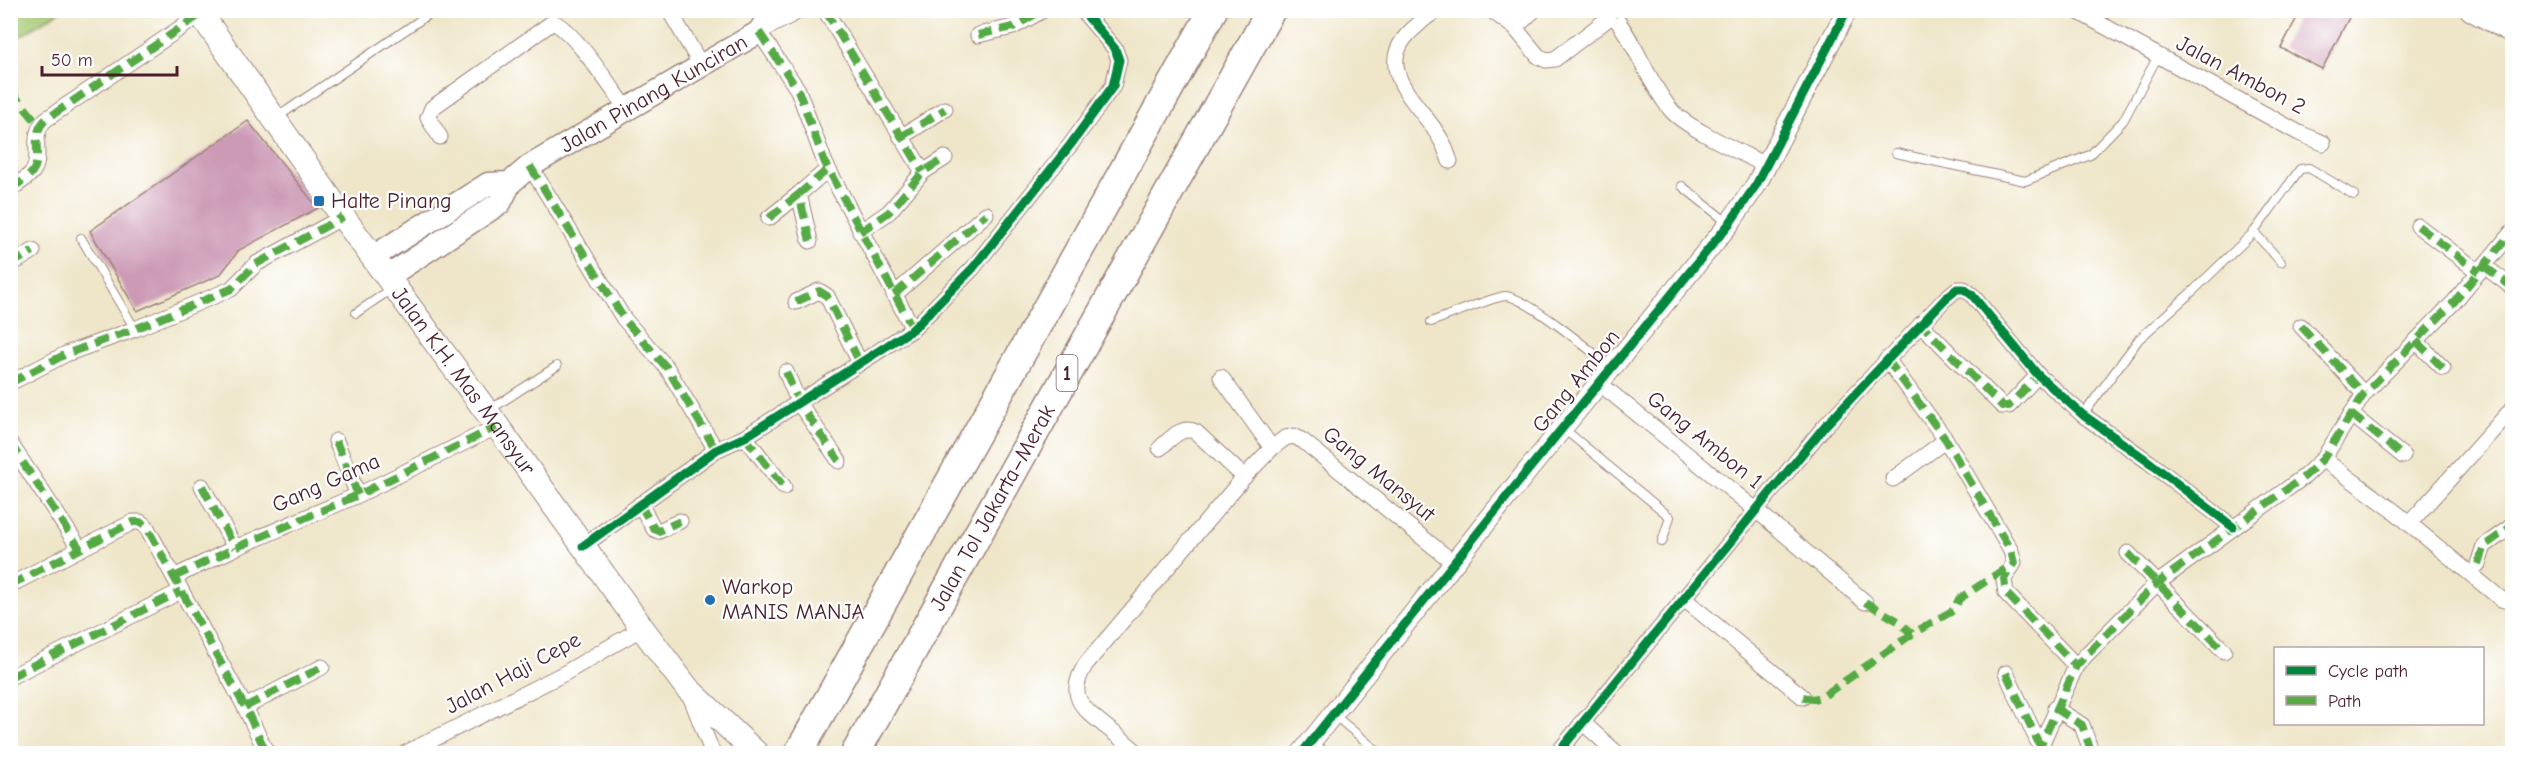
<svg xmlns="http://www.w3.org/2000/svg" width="2523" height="764" font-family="'Comic Neue',sans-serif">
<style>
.green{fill:#a5ca74;stroke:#787450;stroke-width:1.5}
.building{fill:#cc9ab5}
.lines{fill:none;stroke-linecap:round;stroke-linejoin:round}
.service-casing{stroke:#9c827a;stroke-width:10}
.minor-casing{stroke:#9c827a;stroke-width:17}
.tertiary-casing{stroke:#9c827a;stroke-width:22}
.secondary-casing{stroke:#9c827a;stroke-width:25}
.primary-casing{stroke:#9c827a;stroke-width:26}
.motorway-casing{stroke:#9c827a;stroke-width:31}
.service{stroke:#fff;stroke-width:8}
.minor{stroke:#fff;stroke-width:15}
.tertiary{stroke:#fff;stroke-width:20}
.secondary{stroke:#fff;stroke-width:22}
.primary{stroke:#fff;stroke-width:24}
.motorway{stroke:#fff;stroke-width:28}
.quiet{stroke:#57aa44;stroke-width:8;stroke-dasharray:15 8;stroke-linecap:butt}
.cycleway-casing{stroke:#fff;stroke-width:13}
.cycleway{stroke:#00873e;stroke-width:9}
.poi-dot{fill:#1f6fb2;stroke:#fff;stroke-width:2}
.labels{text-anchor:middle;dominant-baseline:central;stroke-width:4.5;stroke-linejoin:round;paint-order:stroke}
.shield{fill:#fff;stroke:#80626b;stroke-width:1.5}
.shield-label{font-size:21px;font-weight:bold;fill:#4a1f2b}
.street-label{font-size:22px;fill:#4a1f2b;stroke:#fff}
.poi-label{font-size:22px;fill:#4a1f2b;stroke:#fff;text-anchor:start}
</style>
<rect width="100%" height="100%" fill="#fff"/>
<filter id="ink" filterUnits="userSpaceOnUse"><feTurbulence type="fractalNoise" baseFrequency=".0167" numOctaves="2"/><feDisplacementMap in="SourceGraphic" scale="12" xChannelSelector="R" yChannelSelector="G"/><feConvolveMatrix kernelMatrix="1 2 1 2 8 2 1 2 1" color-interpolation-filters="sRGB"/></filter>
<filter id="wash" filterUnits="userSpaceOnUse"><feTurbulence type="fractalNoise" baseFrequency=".008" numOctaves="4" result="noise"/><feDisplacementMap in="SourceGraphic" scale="24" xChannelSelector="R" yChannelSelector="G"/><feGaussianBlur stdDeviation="1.35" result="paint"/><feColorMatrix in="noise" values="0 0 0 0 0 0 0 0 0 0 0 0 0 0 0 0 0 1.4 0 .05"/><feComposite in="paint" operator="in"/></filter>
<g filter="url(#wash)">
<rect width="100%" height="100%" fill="#efe6c9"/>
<!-- green -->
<path class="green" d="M11 10H60V11L11 42Z"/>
<g id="blocks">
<!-- building -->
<g class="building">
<path d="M2301 10H2353L2322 69 2281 48Z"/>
<path d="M248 121 318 208 239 250 220 275 137 311 90 231Z"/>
</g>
</g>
</g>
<g filter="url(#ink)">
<use href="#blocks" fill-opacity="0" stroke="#9c827a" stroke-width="1.5"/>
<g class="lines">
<defs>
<g id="service">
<path d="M276 118 435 10"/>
<path d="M1896 153 2025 181 2090 155 2123 121 2158 56"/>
<path d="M1682 186 1728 223"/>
<path d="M2254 232 2300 169 2309 168 2354 195"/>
<path d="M81 238 135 329"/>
<path d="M356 313 393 288"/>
<path d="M1431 322C1445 317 1493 297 1505 296 1525 296 1594 353 1611 368"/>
<path d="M488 411 557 366"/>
<path d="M2083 415 2139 339 2195 289 2254 232 2281 262"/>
<path d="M1564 429 1670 517 1662 542"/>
<path d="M1334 715 1381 754"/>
<path d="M1312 741 1327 754"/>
</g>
<g id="minor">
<path d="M669 10 701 65"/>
<path d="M801 10 759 32 798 90 825 163 913 329"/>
<path d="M825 10 923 172"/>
<path d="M1438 10C1427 15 1420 23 1412 30 1369 70 1422 104 1441 140 1445 146 1447 154 1450 161"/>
<path d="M1491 10 1515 28 1534 10"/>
<path d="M2075 10 2299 133 2323 143"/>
<path d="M1515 28 1538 56 1546 60 1555 59 1613 15C1637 44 1647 81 1671 110 1685 127 1744 154 1767 166"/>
<path d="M978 35 1013 27 1043 10"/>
<path d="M440 137 428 118 432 108 553 22C574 31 612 89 627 109"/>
<path d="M901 137 945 109"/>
<path d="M530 166 624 319 667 368 716 450"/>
<path d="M10 189C18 184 28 178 33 171 43 156 29 137 45 120L201 14"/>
<path d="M769 218 799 194"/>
<path d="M2418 226 2479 272"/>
<path d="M860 232 889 212 923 172 945 158"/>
<path d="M810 241 799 194 828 169"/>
<path d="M10 247 18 260"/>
<path d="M10 265 33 251"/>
<path d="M2484 266 2512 287"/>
<path d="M894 295 986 214"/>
<path d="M796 302 819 291 827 296 860 363"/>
<path d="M1921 324 2002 406H2009L2038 375"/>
<path d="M2301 326 2364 394"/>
<path d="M2416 341 2443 368"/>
<path d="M1887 359 1946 440 2011 551 2014 563 2004 579 2006 593 2076 666"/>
<path d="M786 372 799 403 839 461"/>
<path d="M1221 377 1272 448"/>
<path d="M10 383 66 354 135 329 231 289 256 264 343 217"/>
<path d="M1599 383 1756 510 1865 602"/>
<path d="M2351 414 2403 456"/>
<path d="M745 437 784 487"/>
<path d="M336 441 358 495"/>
<path d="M10 443 80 549 133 522H140L146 526 245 707 267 754"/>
<path d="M1160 448C1172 438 1181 425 1196 432L1244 477"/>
<path d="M2323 459 2394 511 2501 599 2512 602"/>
<path d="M1893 479 1946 440"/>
<path d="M202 486 235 548"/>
<path d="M640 504 654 529 659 531 680 521"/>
<path d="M2409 524 2512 409"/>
<path d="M583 546 716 450 745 437 913 329 973 268 1071 144 1113 86 1119 60 1115 49 1082 10"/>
<path d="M2128 553 2224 651"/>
<path d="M2478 564 2484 546 2512 526"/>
<path d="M174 577 235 548 358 495 496 427"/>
<path d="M10 585 80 549"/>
<path d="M1683 598 1803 697"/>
<path d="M2006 673 2040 746"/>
<path d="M10 677 181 591"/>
<path d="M691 698 713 754"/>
<path d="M245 707 322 667"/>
<path d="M2055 708 2082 725 2092 754"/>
<path d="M1582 722 1618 754"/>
<path d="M404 754 565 673 642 628"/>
<path d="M1139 754C1128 744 1117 735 1105 726 1081 707 1066 695 1086 664L1244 477 1272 448 1285 438 1294 436 1303 441 1454 563"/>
<path d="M1557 754 1824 427 1945 299 1957 289H1964L1972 295 2038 375 2083 415 2149 462 2233 527"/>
<path d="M2037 754 2076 666 2088 653 2156 584 2305 476 2323 459 2364 394 2454 302 2512 232"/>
</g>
<g id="tertiary">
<path d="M2470 10 2512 33"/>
<path d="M1301 754 1529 469 1729 224 1756 185 1847 10"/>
</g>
<g id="secondary">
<path d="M373 257 488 184 510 183"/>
<path id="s1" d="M387 277 500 203 510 183 530 166 759 32 773 10"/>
</g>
<g id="primary">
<path id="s2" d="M198 10 343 217 487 412 642 628 687 688 757 754"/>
</g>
<g id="motorway">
<path d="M798 754 1213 10"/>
<path id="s3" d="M855 754 1271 10"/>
</g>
</defs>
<!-- service casing -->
<use href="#service" class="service-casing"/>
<!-- minor casing -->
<use href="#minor" class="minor-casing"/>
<!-- tertiary casing -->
<use href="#tertiary" class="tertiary-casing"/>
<!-- secondary casing -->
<use href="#secondary" class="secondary-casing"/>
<!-- primary casing -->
<use href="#primary" class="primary-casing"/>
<!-- motorway casing -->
<use href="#motorway" class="motorway-casing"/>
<!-- service -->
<use href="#service" class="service"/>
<!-- minor -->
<use href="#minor" class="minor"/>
<!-- tertiary -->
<use href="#tertiary" class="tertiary"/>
<!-- secondary -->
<use href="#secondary" class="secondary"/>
<!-- primary -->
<use href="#primary" class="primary"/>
<!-- motorway -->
<use href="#motorway" class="motorway"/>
<!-- quiet -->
<g class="quiet">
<path d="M825 10 923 172"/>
<path d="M1613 15 1618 10"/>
<path d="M759 32 798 90 825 163 913 329"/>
<path d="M978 35 1013 27 1043 10"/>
<path d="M10 90 40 126"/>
<path d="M901 137 945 109"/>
<path d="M530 166 624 319 667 368 716 450"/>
<path d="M10 189C18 184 28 178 33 171 43 156 29 137 45 120L201 14"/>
<path d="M769 218 799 194"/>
<path d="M2418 226 2479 272"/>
<path d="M860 232 889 212 923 172 945 158"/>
<path d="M810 241 799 194 828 169"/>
<path d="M10 247 18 260"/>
<path d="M10 265 33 251"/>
<path d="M2484 266 2512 287"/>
<path d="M894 295 986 214"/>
<path d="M796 302 819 291 827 296 860 363"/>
<path d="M1924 321 1921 324 2002 406H2009L2038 375"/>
<path d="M2301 326 2364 394"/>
<path d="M2416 341 2443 368"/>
<path d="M1887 359 1946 440 2011 551 2014 563 2004 579 2006 593 2076 666"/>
<path d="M786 372 799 403 839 461"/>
<path d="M10 383 66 354 135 329 231 289 256 264 343 217"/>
<path d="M2351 414 2403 456"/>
<path d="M745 437 784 487"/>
<path d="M336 441 358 495"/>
<path d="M10 443 80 549 133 522H140L146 526 245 707 267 754"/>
<path d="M202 486 235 548"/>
<path d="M640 504 654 529 659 531 680 521"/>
<path d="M2128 553 2224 651"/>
<path d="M2478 564 2484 546 2512 526"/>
<path d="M174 577 235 548 358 495 496 427"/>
<path d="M10 585 80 549"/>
<path d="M1865 602 1898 621 1912 634"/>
<path d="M2006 673 2040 746"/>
<path d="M10 677 181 591"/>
<path d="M1803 697 1813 699 1822 697 1912 634 1954 610 1959 599 2009 566"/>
<path d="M245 707 322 667"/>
<path d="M2055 708 2082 725 2092 754"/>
<path d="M2037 754 2076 666 2088 653 2156 584 2305 476 2323 459 2364 394 2454 302 2512 232"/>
</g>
<defs>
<g id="cycleway">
<path d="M583 546 716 450 745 437 913 329 973 268 1071 144 1113 86 1119 60 1115 49 1082 10"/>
<path d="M1301 754 1529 469 1729 224 1756 185 1847 10"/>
<path d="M1557 754 1824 427 1945 299 1957 289H1964L1972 295 2038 375 2083 415 2149 462 2233 527"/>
</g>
</defs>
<!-- cycleway casing -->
<use href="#cycleway" class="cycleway-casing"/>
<!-- cycleway -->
<use href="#cycleway" class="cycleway"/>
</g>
</g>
<!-- markers -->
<g class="poi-dot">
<rect x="313" y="195" width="12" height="12" rx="3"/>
<circle cx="710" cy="600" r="6"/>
</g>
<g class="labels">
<!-- shield labels -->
<rect class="shield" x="1056.5" y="355" width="21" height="36" rx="4.5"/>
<g class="shield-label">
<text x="1067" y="373">1</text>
</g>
<!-- street labels -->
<g class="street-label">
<text transform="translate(2241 75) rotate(28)">Jalan Ambon 2</text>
<text stroke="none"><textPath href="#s1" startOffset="327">Jalan Pinang Kunciran</textPath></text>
<text stroke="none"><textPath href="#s2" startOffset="456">Jalan K.H. Mas Mansyur</textPath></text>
<text transform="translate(1576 381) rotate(-51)">Gang Ambon</text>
<text transform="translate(1705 440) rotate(39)">Gang Ambon 1</text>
<text transform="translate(1379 474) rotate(39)">Gang Mansyut</text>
<text transform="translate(326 483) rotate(-24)">Gang Gama</text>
<text stroke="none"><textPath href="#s3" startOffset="282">Jalan Tol Jakarta–Merak</textPath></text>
<text transform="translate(513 673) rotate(-28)">Jalan Haji Cepe</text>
</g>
<!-- poi labels -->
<g class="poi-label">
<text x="331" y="201">Halte Pinang</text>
<text x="722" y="587">Warkop<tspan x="722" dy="25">MANIS MANJA</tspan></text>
</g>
</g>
<!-- margin -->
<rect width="2523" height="764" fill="none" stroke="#fff" stroke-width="36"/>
<!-- legend -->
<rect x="2274" y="647" width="210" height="78" fill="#ffffff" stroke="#b7a5aa" stroke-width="1.5"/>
<rect x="2286" y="666" width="30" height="9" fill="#00873e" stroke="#b7a5aa" stroke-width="1.5"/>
<text x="2328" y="677" font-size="18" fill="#4a1f2b">Cycle path</text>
<rect x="2286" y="696" width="30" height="9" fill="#57aa44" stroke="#b7a5aa" stroke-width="1.5"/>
<text x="2328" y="707" font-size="18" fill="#4a1f2b">Path</text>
<!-- scale -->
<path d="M42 66v9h135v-9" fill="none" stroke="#4a1f2b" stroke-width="3"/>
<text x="51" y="66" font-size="18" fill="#4a1f2b" stroke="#ffffff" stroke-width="4.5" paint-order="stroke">50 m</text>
</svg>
